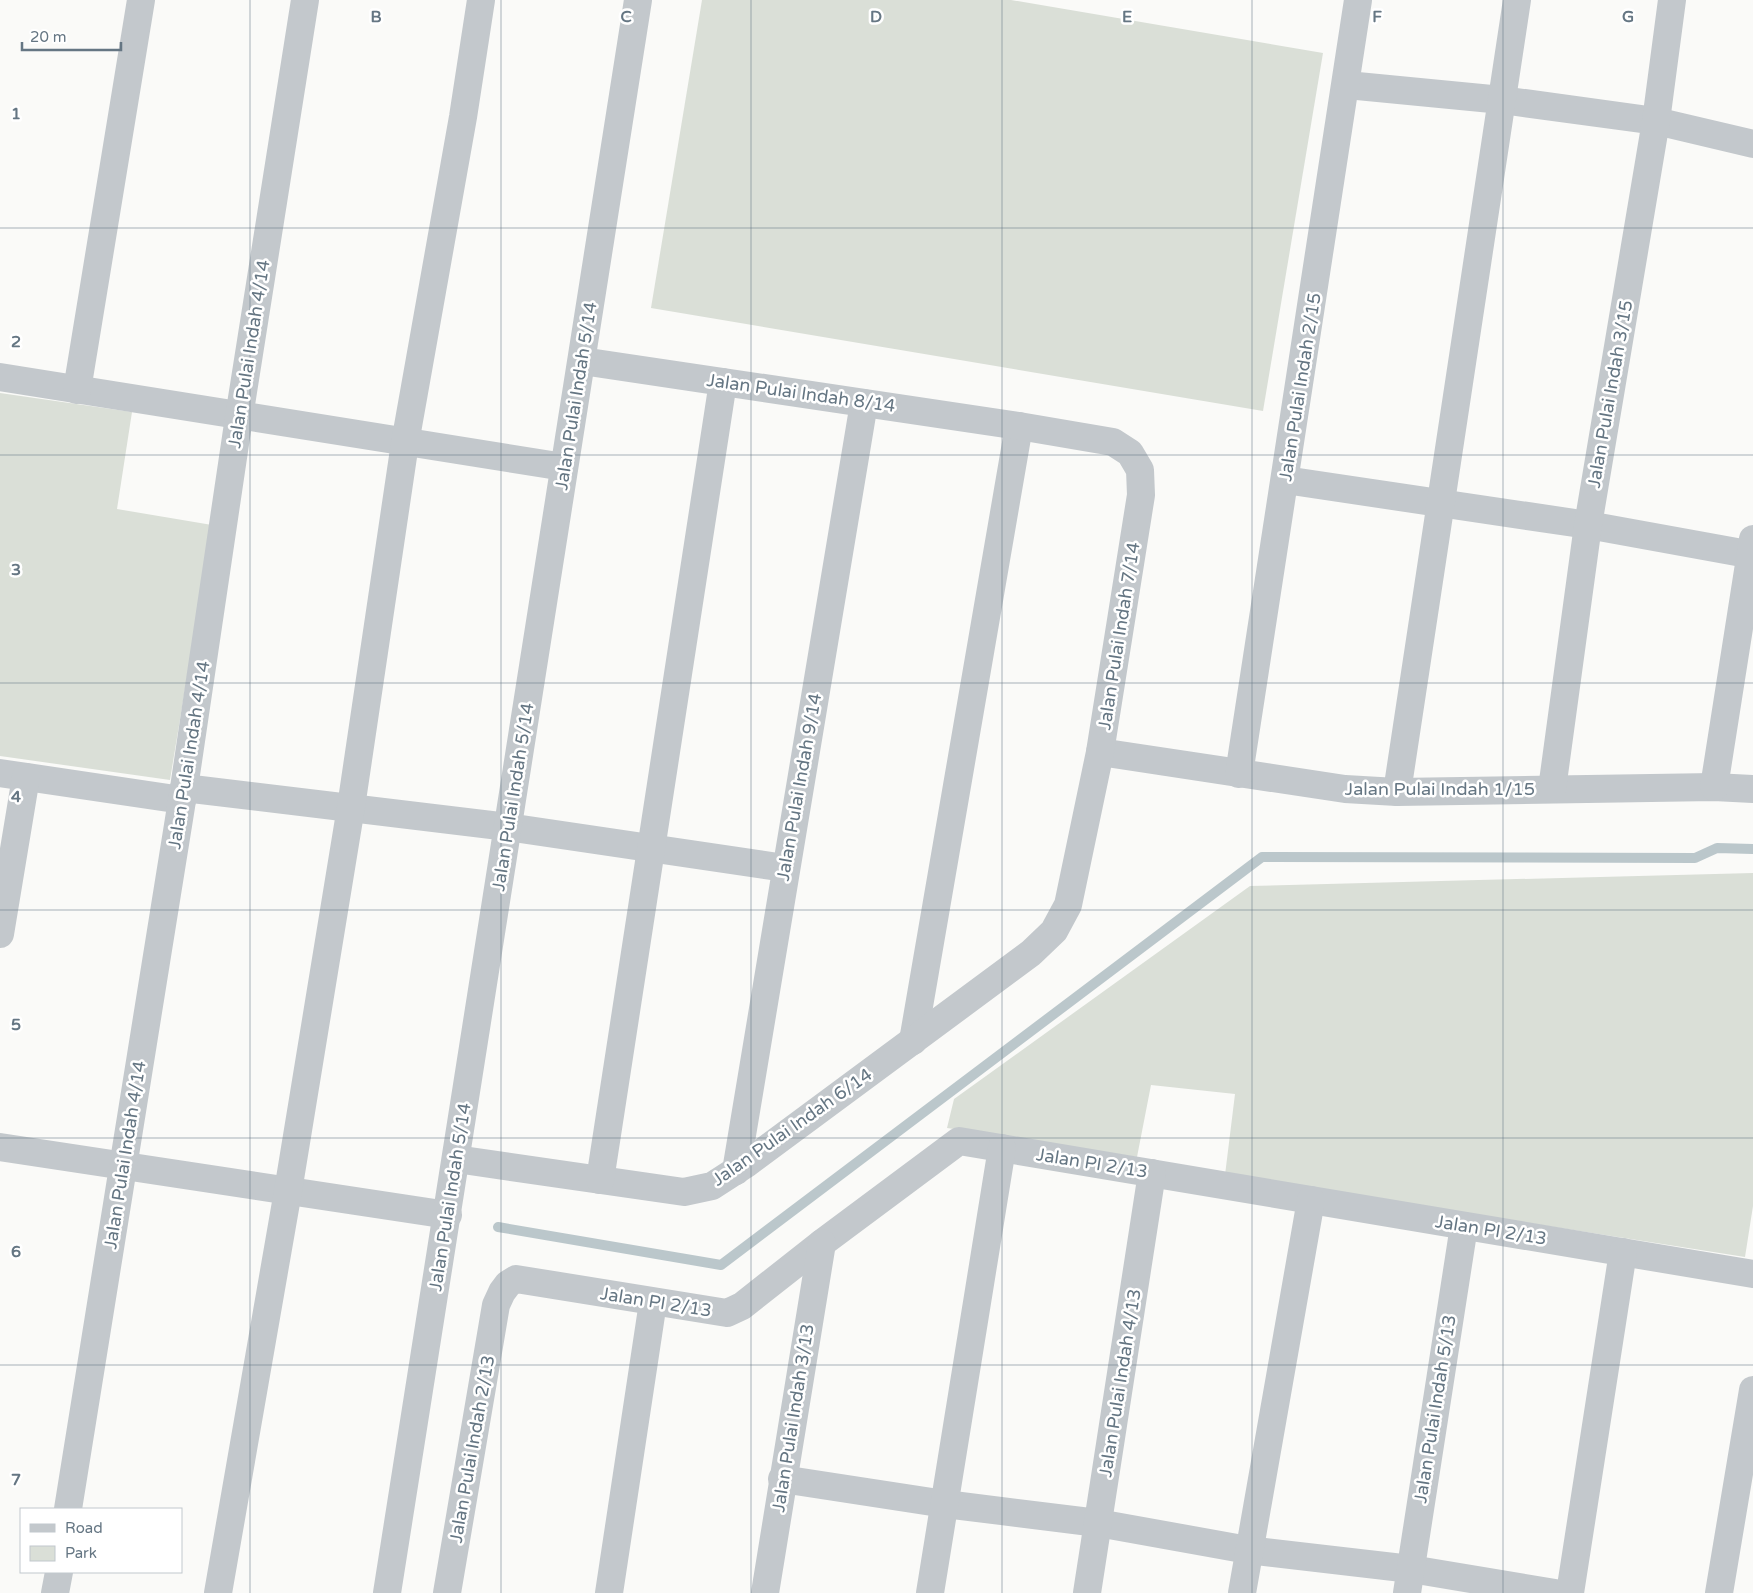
<svg xmlns="http://www.w3.org/2000/svg" width="1753" height="1593" font-family="'Varela Round',sans-serif">
<style>
.green{fill:#dadfd7}
.lines{fill:none;stroke-linecap:round;stroke-linejoin:round}
.stream{stroke:#bbc7cb;stroke-width:10}
.minor{stroke:#c3c8cc;stroke-width:28}
.grid{fill:none;stroke:#657683;stroke-width:1;stroke-opacity:0.55}
.labels{text-anchor:middle;dominant-baseline:central;stroke-width:5;stroke-linejoin:round;paint-order:stroke}
.street-label{font-size:18px;fill:#657683;stroke:#fff}
.grid-label{font-size:16px;text-anchor:middle;font-weight:bold;fill:#657683;stroke:#fff;stroke-width:5;stroke-linejoin:round;paint-order:stroke}
</style>
<rect width="100%" height="100%" fill="#fafaf8"/>
<!-- green -->
<g class="green">
<path d="M702 0H1011L1323 53 1263 411 651 308Z"/>
<path d="M0 393 132 412 117 509 212 525 170 780 0 756Z"/>
<path d="M1753 873V1206L1745 1257 1225 1175 1235 1094 1151 1085 1137 1157 947 1128 954 1099 1250 886Z"/>
</g>
<g class="lines">
<!-- stream -->
<path class="stream" d="M498 1227 721 1265 1262 857 1695 858 1717 848 1753 849"/>
<!-- minor -->
<g class="minor">
<path d="M1347 85 1502 100 1656 121 1753 144"/>
<path d="M0 377 564 467"/>
<path d="M77 390 141 0"/>
<path d="M1285 480 1588 525 1753 555"/>
<path d="M1100 752 1345 789 1397 792 1714 787 1753 789"/>
<path d="M0 773 182 800"/>
<path d="M1239 774 1358 0"/>
<path d="M1714 787 1753 539"/>
<path d="M184 788 508 827 785 868"/>
<path d="M1552 789 1588 525 1656 121 1672 0"/>
<path d="M1397 792 1517 0"/>
<path d="M0 934 26 777"/>
<path d="M913 1041 1019 426"/>
<path d="M0 1147 448 1215"/>
<path d="M456 1159 684 1192 712 1186 746 1164 1031 953 1054 931 1068 905 1100 752 1141 495 1140 470 1130 453 1113 442 1019 426 582 361"/>
<path d="M736 1171 864 403"/>
<path d="M600 1180 723 382"/>
<path d="M782 1479 945 1504 1098 1523 1248 1550 1411 1569 1555 1593"/>
<path d="M68 1509 184 788 239 417 305 0"/>
<path d="M55 1593 59 1572"/>
<path d="M218 1593 288 1191 351 807 405 443 463 117 481 0"/>
<path d="M387 1593 638 0"/>
<path d="M447 1593 496 1305 502 1292 508 1284 516 1279 727 1313 742 1306 822 1243 959 1141 1753 1274"/>
<path d="M609 1593 653 1302"/>
<path d="M765 1593 822 1243"/>
<path d="M930 1593 1002 1148"/>
<path d="M1087 1593 1152 1173"/>
<path d="M1242 1593 1311 1200"/>
<path d="M1407 1593 1464 1226"/>
<path d="M1570 1593 1623 1252"/>
<path d="M1719 1593 1753 1390"/>
</g>
</g>
<!-- grid -->
<path class="grid" d="M250 0V1593M501 0V1593M751 0V1593M1002 0V1593M1252 0V1593M1503 0V1593M0 228H1753M0 455H1753M0 683H1753M0 910H1753M0 1138H1753M0 1365H1753"/>
<g class="labels">
<!-- street labels -->
<g class="street-label">
<text transform="translate(249 354) rotate(-81)">Jalan Pulai Indah 4/14</text>
<text transform="translate(1300 387) rotate(-81)">Jalan Pulai Indah 2/15</text>
<text transform="translate(801 393) rotate(8)">Jalan Pulai Indah 8/14</text>
<text transform="translate(1610 394) rotate(-80)">Jalan Pulai Indah 3/15</text>
<text transform="translate(576 396) rotate(-81)">Jalan Pulai Indah 5/14</text>
<text transform="translate(1119 636) rotate(-81)">Jalan Pulai Indah 7/14</text>
<text transform="translate(189 755) rotate(-81)">Jalan Pulai Indah 4/14</text>
<text transform="translate(799 787) rotate(-80)">Jalan Pulai Indah 9/14</text>
<text x="1440" y="789">Jalan Pulai Indah 1/15</text>
<text transform="translate(513 797) rotate(-81)">Jalan Pulai Indah 5/14</text>
<text transform="translate(792 1127) rotate(-35)">Jalan Pulai Indah 6/14</text>
<text transform="translate(125 1155) rotate(-81)">Jalan Pulai Indah 4/14</text>
<text transform="translate(1092 1163) rotate(9)">Jalan PI 2/13</text>
<text transform="translate(450 1197) rotate(-81)">Jalan Pulai Indah 5/14</text>
<text transform="translate(1491 1230) rotate(9)">Jalan PI 2/13</text>
<text transform="translate(656 1302) rotate(9)">Jalan PI 2/13</text>
<text transform="translate(1120 1383) rotate(-81)">Jalan Pulai Indah 4/13</text>
<text transform="translate(1435 1409) rotate(-81)">Jalan Pulai Indah 5/13</text>
<text transform="translate(793 1418) rotate(-81)">Jalan Pulai Indah 3/13</text>
<text transform="translate(472 1449) rotate(-80)">Jalan Pulai Indah 2/13</text>
</g>
</g>
<g class="grid-label">
<text x="376" y="22">B</text>
<text x="626" y="22">C</text>
<text x="876" y="22">D</text>
<text x="1127" y="22">E</text>
<text x="1377" y="22">F</text>
<text x="1628" y="22">G</text>
<text x="16" y="119">1</text>
<text x="16" y="347">2</text>
<text x="16" y="575">3</text>
<text x="16" y="802">4</text>
<text x="16" y="1030">5</text>
<text x="16" y="1257">6</text>
<text x="16" y="1485">7</text>
</g>
<!-- legend -->
<rect x="20" y="1508" width="162" height="65" fill="#ffffff" stroke="#c1c8cd"/>
<rect x="30" y="1524" width="25" height="8" fill="#c3c8cc" stroke="#c1c8cd"/>
<text x="65" y="1533" font-size="15" fill="#657683">Road</text>
<rect x="30" y="1546" width="25" height="15" fill="#dadfd7" stroke="#c1c8cd"/>
<text x="65" y="1558" font-size="15" fill="#657683">Park</text>
<!-- scale -->
<path d="M22 42v8h99v-8" fill="none" stroke="#657683" stroke-width="2.5"/>
<text x="30" y="42" font-size="15" fill="#657683" stroke="#ffffff" stroke-width="4" paint-order="stroke">20 m</text>
</svg>
